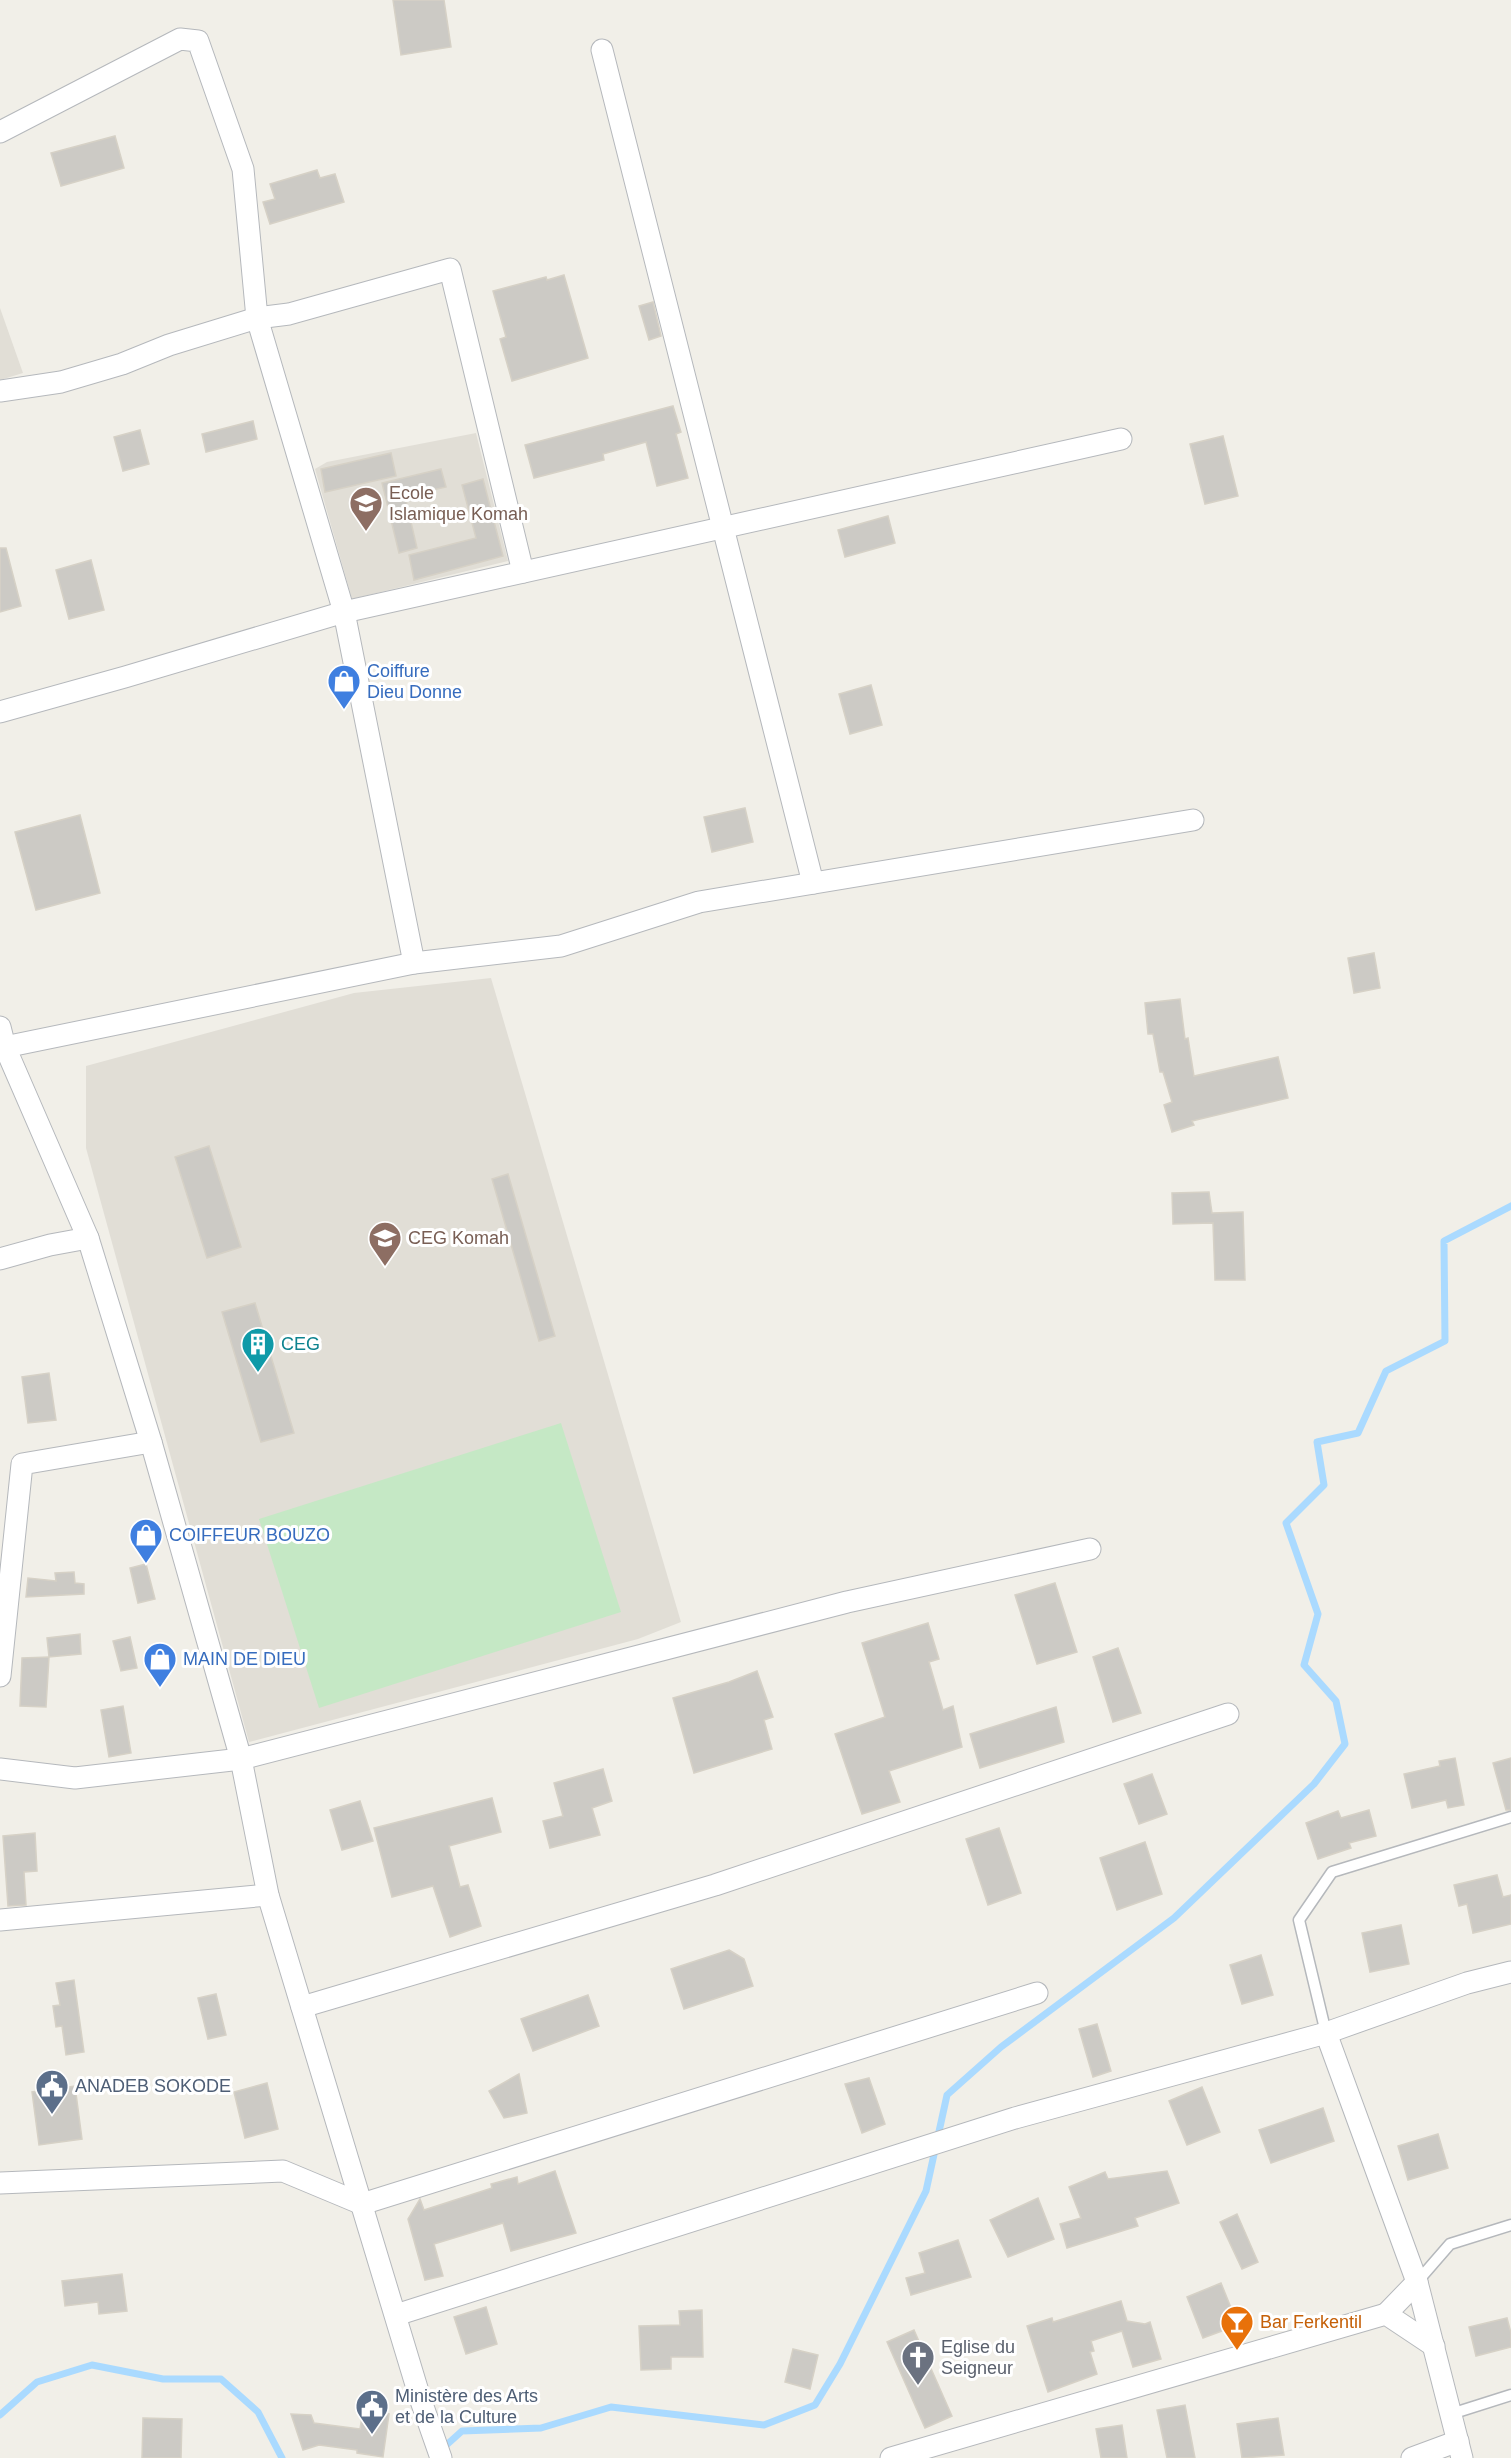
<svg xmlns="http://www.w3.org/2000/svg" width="1511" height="2458" font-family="Helvetica,sans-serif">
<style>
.education{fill:#e1ded6}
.green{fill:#c5e8c5}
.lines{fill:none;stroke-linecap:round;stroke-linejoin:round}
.stream{stroke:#aadaff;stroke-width:7}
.building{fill:#cccac5;stroke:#d6d1c6;stroke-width:1.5}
.lane-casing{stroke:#b5b8bc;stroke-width:13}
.street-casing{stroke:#b5b8bc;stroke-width:23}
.lane{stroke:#fff;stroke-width:10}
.street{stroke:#fff;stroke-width:21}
.labels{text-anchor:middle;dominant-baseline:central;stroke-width:6;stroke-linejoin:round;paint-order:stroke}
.education-label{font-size:18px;fill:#785e54;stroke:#fff;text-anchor:start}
.shop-label{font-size:18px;fill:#366cbe;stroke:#fff;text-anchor:start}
.culture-label{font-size:18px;fill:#0d838f;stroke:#fff;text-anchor:start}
.service-label{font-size:18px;fill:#4e5e75;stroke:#fff;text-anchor:start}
.food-label{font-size:18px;fill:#c56008;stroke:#fff;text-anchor:start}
.worship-label{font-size:18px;fill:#5b616d;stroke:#fff;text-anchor:start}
</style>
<rect width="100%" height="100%" fill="#f1efe8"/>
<!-- education -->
<g class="education">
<path d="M0 308 23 373 0 380Z"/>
<path d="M476 433 508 561 352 599 315 469 327 462Z"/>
<path d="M491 978 681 1622 638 1639 249 1742 86 1148V1066L354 993Z"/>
</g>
<!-- green -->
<path class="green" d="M561 1423 621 1612 319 1708 259 1519Z"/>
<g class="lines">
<!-- stream -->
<g class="stream">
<path d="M0 2415 37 2382 92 2365 163 2379H221L258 2412 282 2458"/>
<path d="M442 2449 462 2431 541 2428 611 2407 764 2425 815 2405 840 2364 926 2191 947 2095 1001 2047 1174 1918 1314 1784 1345 1744 1336 1701 1304 1665 1318 1614 1286 1523 1324 1485 1317 1442 1358 1433 1386 1371 1445 1341 1444 1241 1511 1206"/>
</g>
</g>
<!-- building -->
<g class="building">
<path d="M393 0H444L451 47 401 55Z"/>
<path d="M115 136 124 168 61 186 51 153Z"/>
<path d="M317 170 320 178 335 174 344 202 270 224 263 202 275 199 270 184Z"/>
<path d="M564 275 588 358 512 381 500 339 506 337 493 291 546 277 547 280Z"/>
<path d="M653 302 661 336 649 340 639 306Z"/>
<path d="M673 406 681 432 676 434 688 478 657 486 646 442 603 454 604 460 534 478 525 445Z"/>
<path d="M253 421 257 439 206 452 202 434Z"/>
<path d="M140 430 149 464 123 471 114 437Z"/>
<path d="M1223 436 1238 496 1205 504 1190 444Z"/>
<path d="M391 453 396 476 325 492 321 469Z"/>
<path d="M441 469 446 487 405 496 417 548 399 553 382 483Z"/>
<path d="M483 479 503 556 414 580 409 555 476 538 462 485Z"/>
<path d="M888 516 895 543 845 557 838 530Z"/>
<path d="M0 548H6L21 606 0 612Z"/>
<path d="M91 560 104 610 69 619 56 570Z"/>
<path d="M871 685 882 725 850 734 839 694Z"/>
<path d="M745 808 753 842 712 852 704 817Z"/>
<path d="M80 815 100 893 36 910 15 832Z"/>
<path d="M1374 953 1380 988 1354 993 1348 958Z"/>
<path d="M1180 999 1185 1039 1188 1038 1194 1076 1278 1057 1288 1098 1192 1121 1194 1125 1172 1132 1164 1105 1172 1102 1163 1072H1160L1153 1034H1148L1145 1003Z"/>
<path d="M209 1146 241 1247 207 1258 175 1157Z"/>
<path d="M508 1174 555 1336 539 1341 492 1179Z"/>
<path d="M1209 1192 1212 1213 1243 1212 1245 1280H1215L1213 1223 1173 1224 1172 1193Z"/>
<path d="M255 1303 294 1433 261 1442 222 1312Z"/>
<path d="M49 1373 56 1420 28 1423 22 1377Z"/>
<path d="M146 1564 155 1599 138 1603 130 1568Z"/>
<path d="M74 1572 75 1583 84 1584V1594L26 1597 28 1578 56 1581 55 1573Z"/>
<path d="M1055 1583 1077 1652 1037 1664 1015 1595Z"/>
<path d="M928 1623 939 1659 929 1662 943 1710 953 1706 962 1747 889 1771 900 1802 862 1814 835 1734 885 1717 862 1643Z"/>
<path d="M80 1634 81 1654 49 1657 47 1638Z"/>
<path d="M130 1637 137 1668 121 1671 113 1641Z"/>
<path d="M1118 1648 1141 1713 1113 1722 1093 1657Z"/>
<path d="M49 1657 46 1707 20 1706 22 1658Z"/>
<path d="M757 1671 773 1717 764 1720 772 1749 694 1773 673 1698 729 1682Z"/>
<path d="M123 1706 131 1753 109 1757 101 1710Z"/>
<path d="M1056 1707 1064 1742 980 1768 970 1734Z"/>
<path d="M1455 1758 1464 1805 1448 1808 1446 1800 1412 1808 1404 1774 1440 1766 1439 1761Z"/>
<path d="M1511 1758V1810H1506L1493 1763Z"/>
<path d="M603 1769 612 1801 592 1808 600 1835 550 1848 543 1821 563 1816 554 1783Z"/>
<path d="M1152 1774 1167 1814 1139 1824 1124 1784Z"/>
<path d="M492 1798 501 1832 449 1846 460 1887 468 1885 481 1926 450 1937 433 1886 392 1897 374 1828Z"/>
<path d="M360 1801 373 1841 342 1850 330 1810Z"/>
<path d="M1369 1810 1376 1836 1349 1843 1351 1848 1318 1859 1306 1823 1338 1811 1341 1818Z"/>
<path d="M999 1828 1021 1893 988 1905 966 1839Z"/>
<path d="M35 1833 37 1871 24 1872 26 1905 8 1906 3 1836Z"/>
<path d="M1145 1842 1162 1894 1117 1910 1100 1858Z"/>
<path d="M1497 1875 1503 1897 1511 1895V1924L1473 1933 1467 1904 1459 1906 1454 1885Z"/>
<path d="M1401 1925 1409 1964 1370 1972 1362 1933Z"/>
<path d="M729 1950 744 1959 753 1986 684 2009 671 1969Z"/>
<path d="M1261 1955 1273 1995 1242 2004 1230 1965Z"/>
<path d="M74 1980 84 2052 66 2055 62 2026 56 2027 53 2006 60 2005 56 1983Z"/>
<path d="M216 1994 226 2035 208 2039 198 1998Z"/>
<path d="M588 1995 599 2026 533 2051 521 2019Z"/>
<path d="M1097 2024 1111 2071 1093 2077 1079 2029Z"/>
<path d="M519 2074 527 2113 504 2118 489 2091Z"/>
<path d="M869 2078 885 2124 862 2133 845 2084Z"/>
<path d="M267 2083 278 2129 245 2138 234 2092Z"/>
<path d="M75 2086 82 2139 39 2145 32 2092Z"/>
<path d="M1202 2087 1220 2132 1187 2145 1169 2101Z"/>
<path d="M1323 2108 1334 2141 1271 2163 1259 2130Z"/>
<path d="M1438 2134 1448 2168 1408 2180 1398 2146Z"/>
<path d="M555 2171 576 2233 511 2251 503 2223 434 2244 443 2276 425 2280 408 2219 420 2199 424 2210 492 2188 491 2184 517 2177 518 2184Z"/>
<path d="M1167 2171 1179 2203 1135 2218 1138 2226 1067 2248 1060 2224 1081 2218 1069 2187 1105 2172 1108 2179Z"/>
<path d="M1038 2198 1054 2239 1008 2257 990 2220Z"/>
<path d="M1237 2214 1258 2262 1242 2269 1220 2222Z"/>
<path d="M958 2240 971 2277 911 2295 906 2278 925 2273 919 2253Z"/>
<path d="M122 2274 127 2311 99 2314 98 2302 65 2306 62 2281Z"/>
<path d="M1221 2283 1238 2325 1203 2338 1187 2297Z"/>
<path d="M1121 2301 1127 2321 1145 2324 1150 2322 1161 2359 1133 2367 1122 2331 1091 2341 1094 2351 1090 2352 1097 2374 1048 2392 1027 2326 1052 2318 1053 2322Z"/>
<path d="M486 2307 497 2344 466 2354 454 2317Z"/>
<path d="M702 2310 703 2357H671V2369L641 2370 639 2326 680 2325 679 2311Z"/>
<path d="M1507 2318 1511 2333V2347L1476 2356 1469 2327Z"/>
<path d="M914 2330 952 2416 925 2428 887 2342Z"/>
<path d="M793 2349 818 2355 810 2389 785 2382Z"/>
<path d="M1185 2405 1195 2458H1167L1157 2410Z"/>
<path d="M363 2410 389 2414 383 2457 357 2453V2450L319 2445 303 2450 291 2414 311 2415 314 2423 360 2429Z"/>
<path d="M143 2418 182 2419 181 2458H142Z"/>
<path d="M1278 2418 1284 2455 1242 2458 1237 2424Z"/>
<path d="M1122 2425 1127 2458H1101L1096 2429Z"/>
</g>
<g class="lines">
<defs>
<g id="lane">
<path d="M1326 2033 1299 1920 1332 1872 1511 1817"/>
<path d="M1417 2282 1450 2244 1511 2225"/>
<path d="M1451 2414 1511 2395"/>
</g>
<g id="street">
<path d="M602 50 813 883"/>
<path d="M0 132 180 39 198 41 243 169 257 318 344 612 414 963"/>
<path d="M0 391 61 382 122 364 169 345 257 318 289 314 450 269 523 572"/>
<path d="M0 712 125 677 344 612 1121 439"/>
<path d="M0 1027 5 1047 88 1238 151 1442 241 1759 268 1895 420 2398 441 2458"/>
<path d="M0 1048 414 963 561 946 699 902 1193 820"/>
<path d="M0 1259 50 1245 88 1238"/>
<path d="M0 1676 22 1464 151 1442"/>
<path d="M0 1769 75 1778 241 1759 847 1602 1090 1549"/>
<path d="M0 1920 268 1895"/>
<path d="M302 2007 715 1885 1228 1714"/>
<path d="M1326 2033 1417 2282 1462 2458"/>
<path d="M0 2183 283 2171 362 2204 1037 1993"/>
<path d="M1386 2314 1417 2282"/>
<path d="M396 2315 1015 2118 1326 2033 1467 1983 1511 1972"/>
<path d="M891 2458 1386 2314 1434 2346"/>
<path d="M1412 2458 1458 2441"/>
</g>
</defs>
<!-- lane casing -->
<use href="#lane" class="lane-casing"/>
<!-- street casing -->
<use href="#street" class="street-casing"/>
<!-- lane -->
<use href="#lane" class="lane"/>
<!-- street -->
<use href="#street" class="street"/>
</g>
<!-- icons -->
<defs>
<symbol id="school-pin" viewBox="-11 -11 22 30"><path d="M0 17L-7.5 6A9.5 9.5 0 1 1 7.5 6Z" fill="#8d6e63" stroke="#fff"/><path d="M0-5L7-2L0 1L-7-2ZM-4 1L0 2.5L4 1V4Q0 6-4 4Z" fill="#fff"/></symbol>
<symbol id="shop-pin" viewBox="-11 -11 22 30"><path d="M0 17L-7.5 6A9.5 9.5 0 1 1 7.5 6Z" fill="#3f7fe0" stroke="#fff"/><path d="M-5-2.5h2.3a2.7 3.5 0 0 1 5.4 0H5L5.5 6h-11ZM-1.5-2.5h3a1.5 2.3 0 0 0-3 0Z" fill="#fff"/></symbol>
<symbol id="building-pin" viewBox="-11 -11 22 30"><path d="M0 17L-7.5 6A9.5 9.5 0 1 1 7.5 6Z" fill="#0f9aa8" stroke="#fff"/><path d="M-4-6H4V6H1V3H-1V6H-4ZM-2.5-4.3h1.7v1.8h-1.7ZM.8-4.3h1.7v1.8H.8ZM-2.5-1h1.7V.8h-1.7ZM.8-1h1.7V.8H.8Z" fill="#fff"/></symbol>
<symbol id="civic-pin" viewBox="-11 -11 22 30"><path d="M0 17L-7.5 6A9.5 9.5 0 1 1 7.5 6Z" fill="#5c6f8a" stroke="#fff"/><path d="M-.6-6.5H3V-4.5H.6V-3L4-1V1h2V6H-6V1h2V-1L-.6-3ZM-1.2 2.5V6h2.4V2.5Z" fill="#fff"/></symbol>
<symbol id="bar-pin" viewBox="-11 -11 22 30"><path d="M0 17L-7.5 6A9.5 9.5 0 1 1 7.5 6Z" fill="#e8710a" stroke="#fff"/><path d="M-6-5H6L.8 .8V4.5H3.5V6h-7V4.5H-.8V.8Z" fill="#fff"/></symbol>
<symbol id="church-pin" viewBox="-11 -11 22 30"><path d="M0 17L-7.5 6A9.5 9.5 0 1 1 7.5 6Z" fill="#6b7280" stroke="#fff"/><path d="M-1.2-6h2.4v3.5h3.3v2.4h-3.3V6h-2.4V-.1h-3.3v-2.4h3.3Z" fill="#fff"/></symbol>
</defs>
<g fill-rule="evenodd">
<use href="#school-pin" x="347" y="484" width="38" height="52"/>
<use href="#shop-pin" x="325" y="662" width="38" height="52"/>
<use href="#school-pin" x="366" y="1219" width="38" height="52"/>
<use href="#building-pin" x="239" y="1325" width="38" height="52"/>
<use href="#shop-pin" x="127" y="1516" width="38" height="52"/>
<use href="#shop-pin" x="141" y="1640" width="38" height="52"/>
<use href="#civic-pin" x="33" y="2067" width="38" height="52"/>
<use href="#bar-pin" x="1218" y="2303" width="38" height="52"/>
<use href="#church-pin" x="899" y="2338" width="38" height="52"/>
<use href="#civic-pin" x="353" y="2387" width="38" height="52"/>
</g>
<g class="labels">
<!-- education labels -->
<g class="education-label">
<text x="389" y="493">Ecole<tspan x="389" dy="21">Islamique Komah</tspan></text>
<text x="408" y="1238">CEG Komah</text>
</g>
<!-- shop labels -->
<g class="shop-label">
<text x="367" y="671">Coiffure<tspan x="367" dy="21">Dieu Donne</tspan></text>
<text x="169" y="1535">COIFFEUR BOUZO</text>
<text x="183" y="1659">MAIN DE DIEU</text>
</g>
<!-- culture labels -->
<g class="culture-label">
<text x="281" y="1344">CEG</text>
</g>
<!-- service labels -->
<g class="service-label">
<text x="75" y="2086">ANADEB SOKODE</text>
<text x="395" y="2396">Ministère des Arts<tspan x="395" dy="21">et de la Culture</tspan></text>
</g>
<!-- food labels -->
<g class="food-label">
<text x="1260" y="2322">Bar Ferkentil</text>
</g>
<!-- worship labels -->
<g class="worship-label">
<text x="941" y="2347">Eglise du<tspan x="941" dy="21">Seigneur</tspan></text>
</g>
</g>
</svg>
